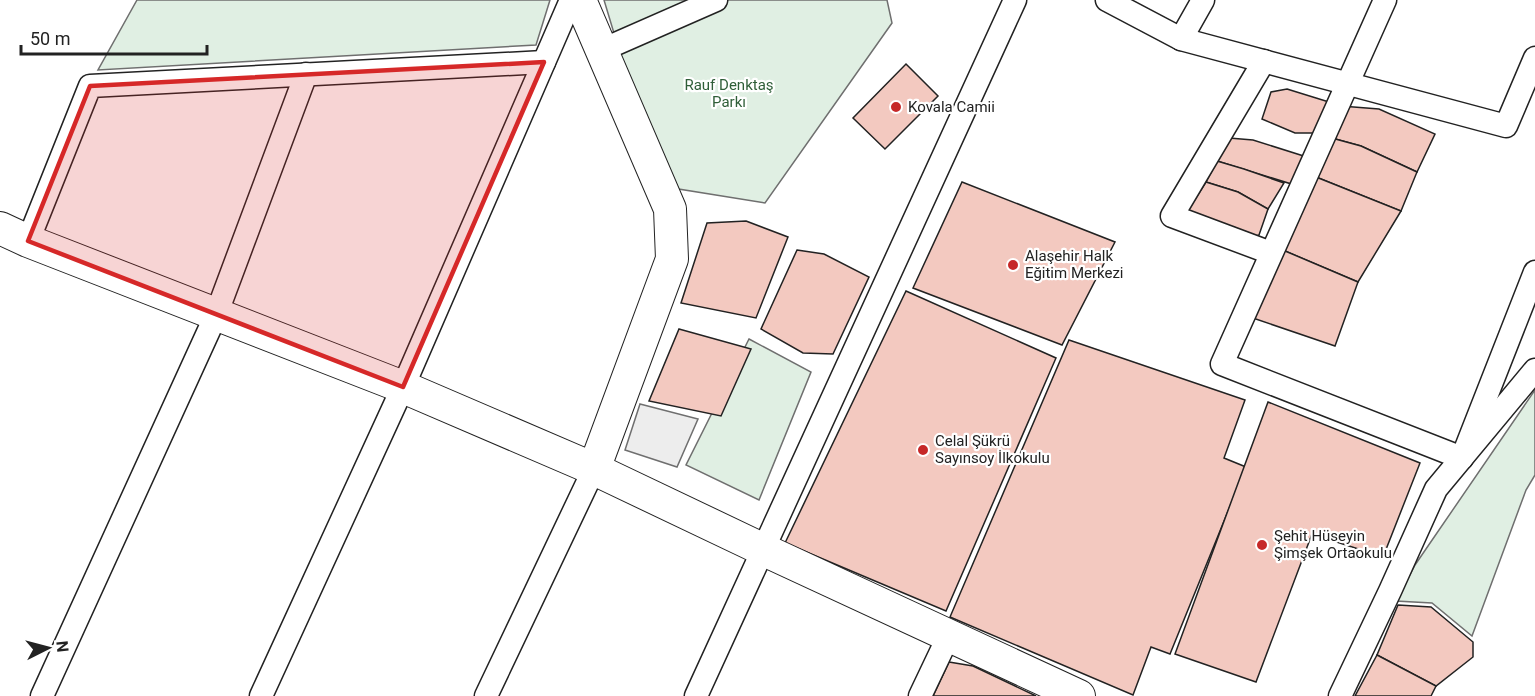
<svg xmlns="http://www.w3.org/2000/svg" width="1535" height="696" font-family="Roboto,sans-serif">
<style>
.green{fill:#e0efe3;stroke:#6f6f6f;stroke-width:1.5}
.parking{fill:#ededed;stroke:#6f6f6f;stroke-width:1.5}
.building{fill:#f3c9c0;stroke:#222;stroke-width:1.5}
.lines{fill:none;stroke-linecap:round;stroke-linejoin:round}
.street-casing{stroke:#222;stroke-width:25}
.secondary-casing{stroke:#222;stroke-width:34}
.street{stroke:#fff;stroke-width:22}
.secondary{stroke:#fff;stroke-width:32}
.marked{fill:#d62828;fill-opacity:0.2;stroke:#d62828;stroke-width:4.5;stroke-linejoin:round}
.poi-dot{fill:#c62828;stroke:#fff;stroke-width:2}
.labels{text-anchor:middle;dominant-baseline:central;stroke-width:4.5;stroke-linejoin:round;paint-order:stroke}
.park-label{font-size:15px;fill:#2f5e38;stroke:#fff}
.poi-label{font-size:15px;fill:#222;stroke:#fff;text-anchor:start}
</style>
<rect width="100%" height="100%" fill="#fff"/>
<!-- green -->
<g class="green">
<path d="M137 0H550L536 45 98 70Z"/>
<path d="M604 0H887L892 23 765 203 660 186Z"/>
<path d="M749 339 811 372 759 500 686 465Z"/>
<path d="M1535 390V475L1526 490 1472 636 1432 603 1396 601 1415 565Z"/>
</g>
<!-- parking -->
<path class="parking" d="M640 404 698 419 677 467 625 450Z"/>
<!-- building -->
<g class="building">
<path d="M906 64 938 96 885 149 853 118Z"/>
<path d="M1287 89 1329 102 1318 133H1295L1262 119 1271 92Z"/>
<path d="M1341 106 1379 109 1435 134 1417 172 1361 146 1328 137Z"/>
<path d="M1328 137 1361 146 1417 172 1401 211 1311 175Z"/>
<path d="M1229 138 1253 140 1310 158 1298 186 1217 161Z"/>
<path d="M1217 161 1244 169 1284 183 1268 209 1238 192 1206 182Z"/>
<path d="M1311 175 1401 211 1358 282 1278 248Z"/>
<path d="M962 182 1115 242 1062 345 913 288Z"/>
<path d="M1206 182 1238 192 1268 209 1259 235 1248 240 1188 210Z"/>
<path d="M746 221 788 237 756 318 681 303 707 223Z"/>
<path d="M1278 248 1358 282 1335 346 1247 316Z"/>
<path d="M797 250 824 254 869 277 833 354 803 353 761 329Z"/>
<path d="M906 291 1056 358 946 611 785 543Z"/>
<path d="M679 329 751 349 721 416 649 401Z"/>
<path d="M1069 340 1245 400 1224 458 1246 467 1170 654 1151 647 1133 695 950 617Z"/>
<path d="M1268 402 1420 463 1383 557 1312 534 1256 682 1175 654Z"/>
<path d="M1398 605 1431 607 1473 642V657L1436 686 1377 655Z"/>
<path d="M1377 655 1436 686 1431 696H1355Z"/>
<path d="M949 662 973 666 1036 696H933Z"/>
</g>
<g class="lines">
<defs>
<g id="street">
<path d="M1107 0 1181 39 1506 126 1535 58"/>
<path d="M1385 0 1222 364 1462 458 1535 272"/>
<path d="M1181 39 1203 0"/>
<path d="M602 50 716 0"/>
<path d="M1264 61 1172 216 1271 253"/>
<path d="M28 241 90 86 544 62"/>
<path d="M42 696 216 315 306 74"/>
<path d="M261 696 403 387 571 0"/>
<path d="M486 696 594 469"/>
<path d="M696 696 1015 0"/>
<path d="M920 696 949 635"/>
<path d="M1340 696 1390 591 1436 489 1535 370"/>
</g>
<g id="secondary">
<path d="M580 0 670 209 672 259 594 469"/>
<path d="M0 228 28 241 403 387 594 469 764 550 1079 696"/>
</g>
</defs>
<!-- street casing -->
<use href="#street" class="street-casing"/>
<!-- secondary casing -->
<use href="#secondary" class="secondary-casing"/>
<!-- street -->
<use href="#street" class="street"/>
<!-- secondary -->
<use href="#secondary" class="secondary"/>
</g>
<!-- marked area -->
<path class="marked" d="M544 62 403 387 28 241 90 86Z"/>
<!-- markers -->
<g class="poi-dot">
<circle cx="896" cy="107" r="6"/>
<circle cx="1013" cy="265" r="6"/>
<circle cx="923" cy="450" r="6"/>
<circle cx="1262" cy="545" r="6"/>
</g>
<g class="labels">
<!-- park labels -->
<g class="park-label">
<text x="729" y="85">Rauf Denktaş<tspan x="729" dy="17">Parkı</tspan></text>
</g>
<!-- poi labels -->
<g class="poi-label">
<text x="908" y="107">Kovala Camii</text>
<text x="1025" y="256">Alaşehir Halk<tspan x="1025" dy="17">Eğitim Merkezi</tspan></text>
<text x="935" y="441">Celal Şükrü<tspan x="935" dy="17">Sayınsoy İlkokulu</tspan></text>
<text x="1274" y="536">Şehit Hüseyin<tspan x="1274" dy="17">Şimşek Ortaokulu</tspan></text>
</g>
</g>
<!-- north arrow -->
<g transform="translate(48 648) rotate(84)" stroke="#ffffff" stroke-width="4.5" paint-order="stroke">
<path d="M0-4.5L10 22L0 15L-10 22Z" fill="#222222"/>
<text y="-9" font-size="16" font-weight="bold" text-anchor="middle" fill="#222222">N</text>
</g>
<!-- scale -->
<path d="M21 45v9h186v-9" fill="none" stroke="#222222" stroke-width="3"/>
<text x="30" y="45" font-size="18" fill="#222222" stroke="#ffffff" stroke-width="4.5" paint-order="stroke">50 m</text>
</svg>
